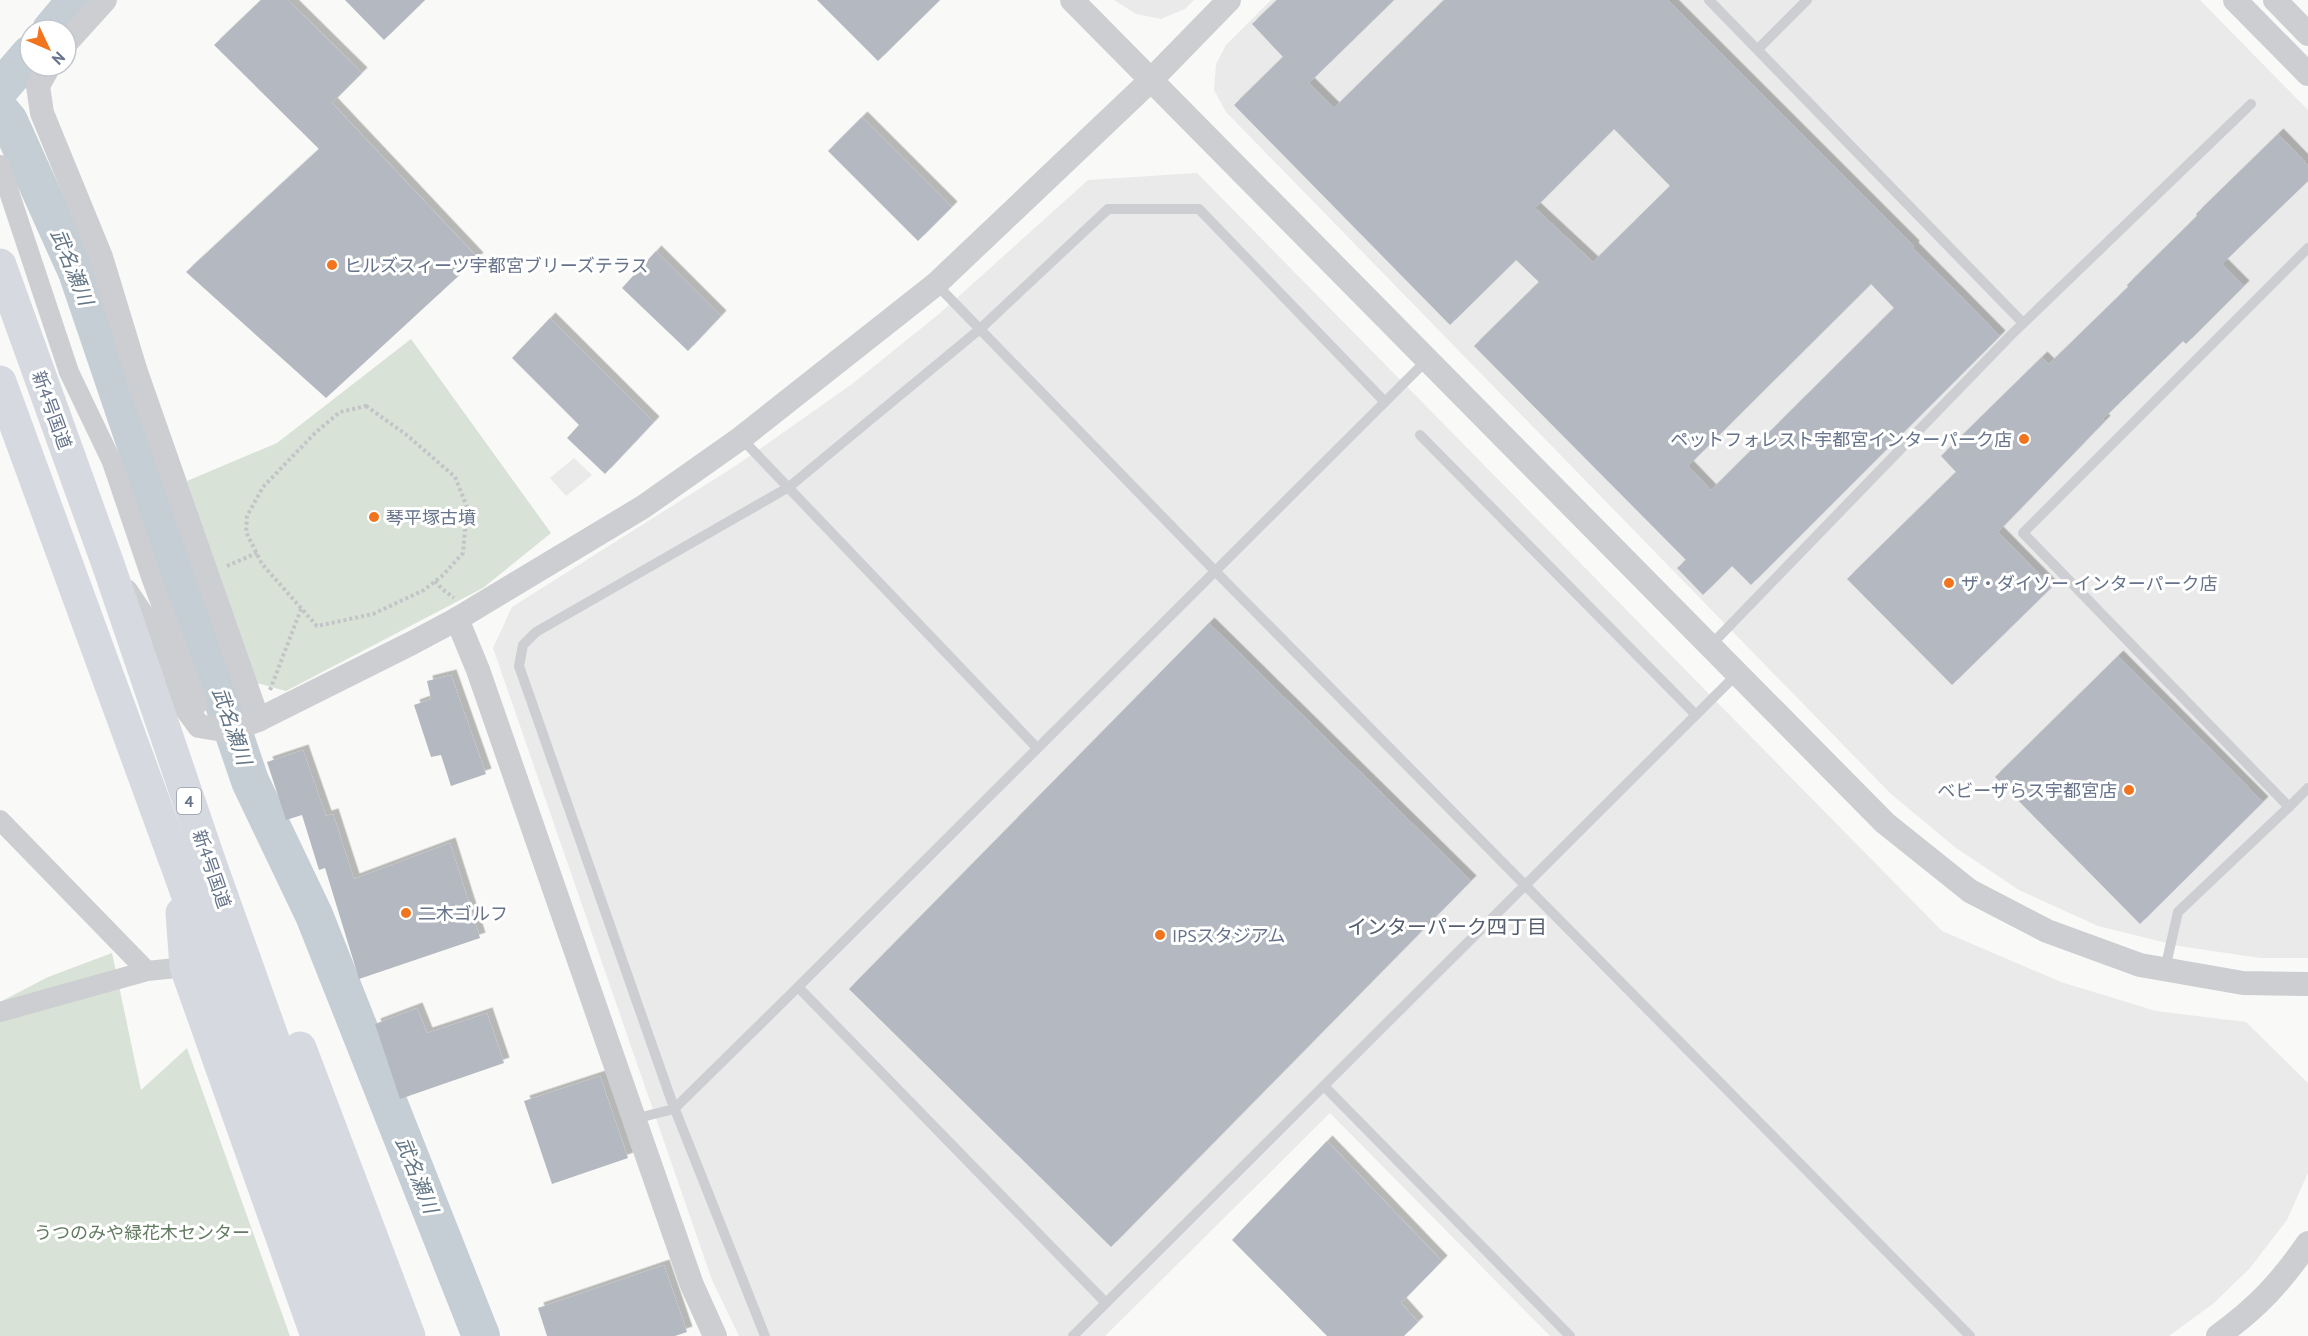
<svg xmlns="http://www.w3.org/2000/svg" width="2308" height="1336" font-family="'PT Sans','Noto Sans JP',sans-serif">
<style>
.built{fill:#eaeaea}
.green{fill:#d9e2d7}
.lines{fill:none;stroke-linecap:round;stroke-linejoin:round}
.river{stroke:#c5ced5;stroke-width:38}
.building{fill:#b4b9c1;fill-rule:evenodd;filter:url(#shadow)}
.path{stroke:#c2c4c7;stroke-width:4;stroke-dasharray:3 3;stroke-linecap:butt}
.service{stroke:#ccced2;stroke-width:10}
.minor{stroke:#ccced2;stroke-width:20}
.tertiary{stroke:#ccced2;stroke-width:24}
.trunk{stroke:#d6dae0;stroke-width:33}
.poi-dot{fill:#f2751e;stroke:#fff;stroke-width:2}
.labels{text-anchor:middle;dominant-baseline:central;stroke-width:6;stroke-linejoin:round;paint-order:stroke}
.shield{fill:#fff;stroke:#949dad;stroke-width:1.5}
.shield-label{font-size:16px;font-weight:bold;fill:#66738a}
.poi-label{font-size:18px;fill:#66738a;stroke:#fff;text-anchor:start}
.street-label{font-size:18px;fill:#66738a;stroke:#fff}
.park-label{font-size:18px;fill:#627b61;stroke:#fff}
.water-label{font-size:20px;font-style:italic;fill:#627585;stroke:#fff}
.neighbourhood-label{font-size:20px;fill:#545e6f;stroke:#fff}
</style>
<defs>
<filter id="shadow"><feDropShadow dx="5.5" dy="-5.5" stdDeviation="0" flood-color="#0004"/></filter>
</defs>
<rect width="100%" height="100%" fill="#f9f9f7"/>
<!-- built -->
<g class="built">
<path d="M1114 0H1194L1185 9 1161 19 1136 14Z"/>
<path d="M1271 0H2200L2308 110V958H2260L2179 946 2098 926 2019 890 1956 848 1891 794 1226 112 1214 90 1216 64 1226 45Z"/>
<path d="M1197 173 1942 931 2061 982 2156 1011 2246 1022 2308 1083V1173L2287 1220 2250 1268 2214 1303 2169 1336H1550L1330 1113 1105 1336H739L712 1280 493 648 512 607 737 465 852 384 939 314 1088 180Z"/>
<path d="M574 458 592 475 566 496 550 478Z"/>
</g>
<!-- green -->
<g class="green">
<path d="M411 339 551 533 483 588 286 691 257 683 187 481 277 443Z"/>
<path d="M112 953 141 1090 187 1048 290 1336H0V1002L48 977Z"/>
</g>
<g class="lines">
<!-- river -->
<g class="river">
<path d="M51 30 76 0"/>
<path d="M0 89 30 54"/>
<path d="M0 110 9 121 77 272 250 781 314 915 481 1336"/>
</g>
</g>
<!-- building -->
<g class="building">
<path d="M261 0H288L362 73 332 103 478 258 326 398 186 272 319 149 214 45Z"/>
<path d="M345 0H425L384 40Z"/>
<path d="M817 0H940L878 61Z"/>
<path d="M1277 0H1394L1309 83 1334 108 1444 0H1668L1914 246 1913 248 2000 336 1751 585 1732 566 1703 595 1677 568 1686 560 1474 346 1539 282 1516 260 1450 325 1234 105 1283 57 1252 24ZM1614 129 1670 186 1593 262 1535 208ZM1871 284 1894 308 1711 490 1688 466Z"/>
<path d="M862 117 952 207 918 241 828 151Z"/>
<path d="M2278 134 2308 165V181L2222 264 2244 286 2186 344 2183 341 2103 419 2105 421 1998 532 2052 587 1952 685 1847 579 1956 472 1941 456 2042 357 2049 364 2128 287 2127 285 2197 216 2196 214Z"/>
<path d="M656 251 721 316 688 351 622 288Z"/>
<path d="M550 318 654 422 605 474 567 438 579 425 512 358Z"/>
<path d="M1209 623 1471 881 1111 1247 849 989Z"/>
<path d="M2118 656 2263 802 2140 924 1995 777Z"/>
<path d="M451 675 486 774 451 786 441 755 431 757 414 705 431 699 427 681Z"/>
<path d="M303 750 326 816 333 814 354 879 450 843 480 938 359 979 325 868 319 870 302 815 286 820 267 762Z"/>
<path d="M417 1008 427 1033 487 1013 504 1063 400 1099 375 1024Z"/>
<path d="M600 1076 628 1158 552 1184 524 1101Z"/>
<path d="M1327 1141 1442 1261 1401 1303 1418 1322 1404 1336H1327L1232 1240Z"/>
<path d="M664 1265 687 1332 675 1336H547L538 1308Z"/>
</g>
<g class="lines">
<!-- path -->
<g class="path">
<path d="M366 406 408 436 455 477 467 507 463 553 443 575 424 590 373 614 317 626 262 564 246 532 247 516 263 487 316 432 340 412Z"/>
<path d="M227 566 257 553"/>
<path d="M435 581 442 589 454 598"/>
<path d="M270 690 301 609"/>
</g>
<!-- service -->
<g class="service">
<path d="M1709 0 2023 323"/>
<path d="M1758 49 1807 0"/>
<path d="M2308 248 2023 533 2289 807 2308 788"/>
<path d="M936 284 1215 571 1970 1336"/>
<path d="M1427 360 798 987 1106 1303 1737 674"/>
<path d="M1420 435 1696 715"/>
<path d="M741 438 1037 748"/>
<path d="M1710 646 2011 335 2251 104"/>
<path d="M2165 969 2178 912 2289 807"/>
<path d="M1324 1086 1570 1336"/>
<path d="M634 1119 674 1109 798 987"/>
<path d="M765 1336 672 1102 519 666 523 645 536 632 789 487 980 329 1108 209H1199L1385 402"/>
<path d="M1073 1336 1106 1303"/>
</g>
<!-- minor -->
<g class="minor">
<path d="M0 165 69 372 112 462 151 577 198 704"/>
<path d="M0 820 147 971"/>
<path d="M0 1012 147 971 186 967"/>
</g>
<!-- tertiary -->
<g class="tertiary">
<path d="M1072 0 1885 823 1970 891 2047 931 2140 965 2243 983 2308 984"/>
<path d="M2235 0 2308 74"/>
<path d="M2275 0 2308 34"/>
<path d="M66 43 105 0"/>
<path d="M49 66 38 86 42 113 101 257 136 372 258 720"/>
<path d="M126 591 147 622 174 692 199 726 229 731 258 720 412 643 457 619"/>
<path d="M715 1336 692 1285 478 670 457 619 643 507 741 438 936 284 1151 80 1229 0"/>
<path d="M2218 1336C2258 1307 2280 1283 2308 1243"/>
</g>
<!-- trunk -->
<g class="trunk">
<path d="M0 265 109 567 210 863 379 1336"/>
<path d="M0 382 179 871 345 1336"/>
<path d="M182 913 186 967 317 1336"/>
<path d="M300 1048 409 1336"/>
</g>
</g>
<!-- markers -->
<g class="poi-dot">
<circle cx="332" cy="265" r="6"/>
<circle cx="2024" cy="439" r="6"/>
<circle cx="374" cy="517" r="6"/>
<circle cx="1949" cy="583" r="6"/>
<circle cx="2129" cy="790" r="6"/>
<circle cx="406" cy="913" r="6"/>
<circle cx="1160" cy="935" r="6"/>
</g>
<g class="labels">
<!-- shield labels -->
<rect class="shield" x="177" y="788" width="24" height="26" rx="4.5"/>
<g class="shield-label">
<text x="189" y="801">4</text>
</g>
<!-- poi labels -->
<g class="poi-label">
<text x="344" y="265">ヒルズスィーツ宇都宮ブリーズテラス</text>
<text x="2012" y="439" text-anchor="end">ペットフォレスト宇都宮インターパーク店</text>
<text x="386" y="517">琴平塚古墳</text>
<text x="1961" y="583">ザ・ダイソー インターパーク店</text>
<text x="2117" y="790" text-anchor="end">ベビーザらス宇都宮店</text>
<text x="418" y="913">二木ゴルフ</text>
<text x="1172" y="935">IPSスタジアム</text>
</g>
<!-- street labels -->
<g class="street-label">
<text transform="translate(52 410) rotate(70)">新4号国道</text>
<text transform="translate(212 869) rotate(71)">新4号国道</text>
</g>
<!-- park labels -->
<g class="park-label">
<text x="142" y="1232">うつのみや緑花木センター</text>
</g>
<!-- water labels -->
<g class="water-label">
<text transform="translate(72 267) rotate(68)">武名瀬川</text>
<text transform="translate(232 726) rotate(71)">武名瀬川</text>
<text transform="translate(417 1175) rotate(68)">武名瀬川</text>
</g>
<!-- neighbourhood labels -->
<g class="neighbourhood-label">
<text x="1447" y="927">インターパーク四丁目</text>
</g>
</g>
<!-- north arrow -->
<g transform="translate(48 48) rotate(134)"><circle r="28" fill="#ffffff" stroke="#c2c7d0" stroke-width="1.5"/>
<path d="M0-4.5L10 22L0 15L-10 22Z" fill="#f2751e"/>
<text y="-9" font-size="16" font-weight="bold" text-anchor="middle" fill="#66738a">N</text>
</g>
</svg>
